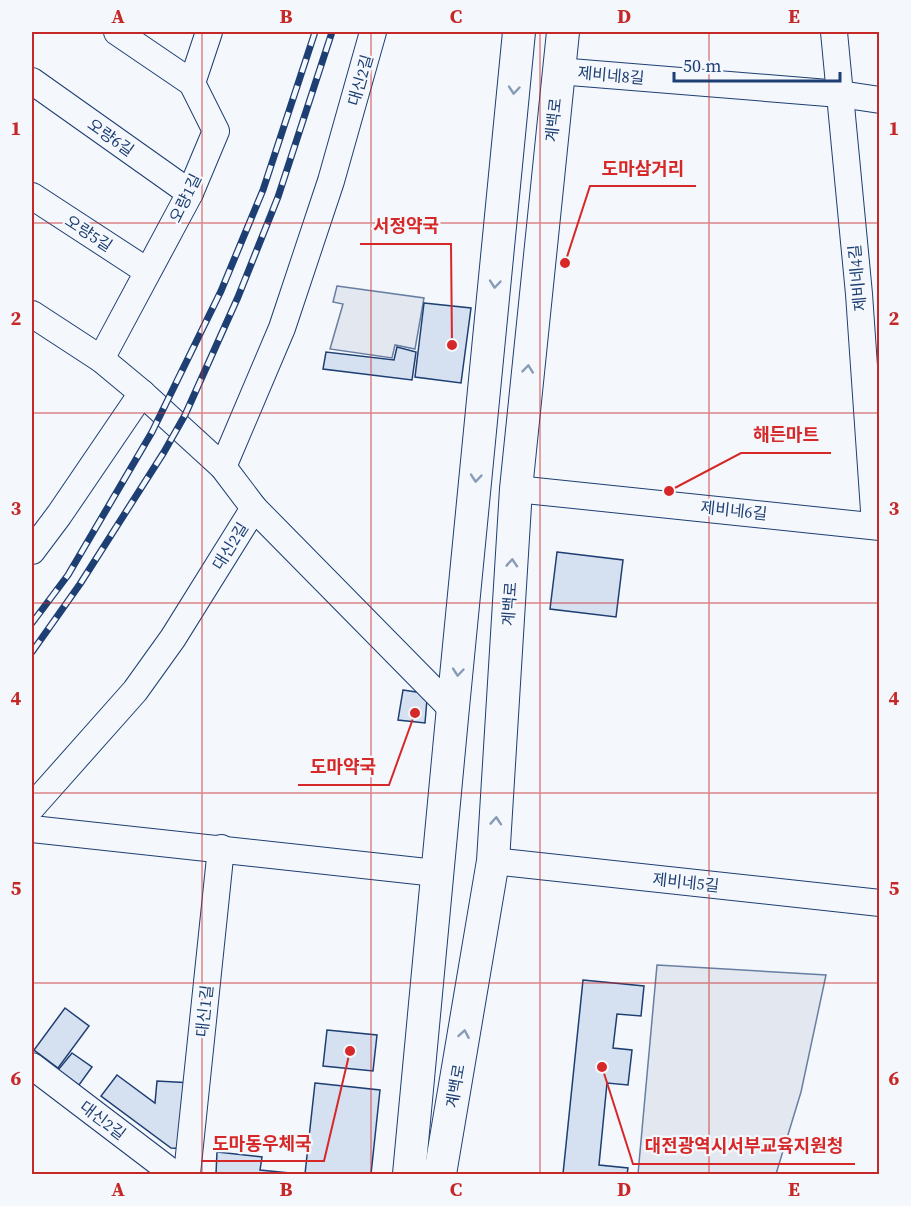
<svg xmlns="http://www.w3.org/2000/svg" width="911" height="1206" font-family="'Source Serif 4','Noto Sans KR',serif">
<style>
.parking{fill:#e3e8f0;stroke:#687fa3;stroke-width:1.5}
.building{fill:#d5e0f0;stroke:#1d3f73;stroke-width:1.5}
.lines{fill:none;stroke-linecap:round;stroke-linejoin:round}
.minor-casing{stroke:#1d3f73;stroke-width:28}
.major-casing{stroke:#1d3f73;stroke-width:34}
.minor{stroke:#f4f7fb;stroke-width:26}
.major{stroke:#f4f7fb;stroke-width:32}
.rail-casing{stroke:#1d3f73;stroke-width:7}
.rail{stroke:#f4f7fb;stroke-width:4.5;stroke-dasharray:14;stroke-linecap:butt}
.oneway{stroke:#889bb7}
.grid{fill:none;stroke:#c62828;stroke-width:1.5;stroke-opacity:0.55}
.labels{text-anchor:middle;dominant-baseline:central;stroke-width:4.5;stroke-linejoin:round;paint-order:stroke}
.street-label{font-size:16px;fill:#1d3f73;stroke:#f4f7fb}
.leader{fill:none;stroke:#d62828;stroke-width:2}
.callout-dot{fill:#d62828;stroke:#f4f7fb;stroke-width:2}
.callout-label{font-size:18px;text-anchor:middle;font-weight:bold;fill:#d62828;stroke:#f4f7fb;stroke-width:4.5;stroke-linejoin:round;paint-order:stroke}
.neatline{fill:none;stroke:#c62828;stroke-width:2}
.grid-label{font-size:20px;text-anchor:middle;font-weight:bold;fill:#c62828}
</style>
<rect width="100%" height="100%" fill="#f4f7fb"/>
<!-- parking -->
<g class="parking">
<path d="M337 286 424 298 415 349 395 345 392 358 330 349 343 304 333 302Z"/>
<path d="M657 965 826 975 801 1092 776 1174H638Z"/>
</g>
<!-- building -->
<g class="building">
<path d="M424 303 471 308 461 383 415 377Z"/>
<path d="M397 347 416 352 412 380 323 369 326 352 394 360Z"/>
<path d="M557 552 623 560 616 617 550 609Z"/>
<path d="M403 690 423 693 427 699 425 723 398 720Z"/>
<path d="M583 980 644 986 641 1016 617 1014 613 1048 632 1050 628 1085 607 1083 599 1165 628 1168 627 1174H563Z"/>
<path d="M65 1008 89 1026 58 1068 34 1050Z"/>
<path d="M327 1030 377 1035 373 1071 323 1066Z"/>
<path d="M72 1053 92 1067 79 1085 58 1070Z"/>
<path d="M117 1075 155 1103 157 1081 193 1083 189 1149 171 1148 101 1096Z"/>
<path d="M315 1083 380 1090 371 1174H305Z"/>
<path d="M217 1152 262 1157 260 1170 300 1174H216Z"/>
</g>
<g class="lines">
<defs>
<g id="minor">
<path d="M117 32 192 83"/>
<path d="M834 32 859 294 875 525"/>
<path d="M558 71 840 94 880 100"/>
<path d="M32 81 190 193"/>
<path d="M32 196 147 271"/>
<path d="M32 314 101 359 142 393 223 467 254 508 454 711"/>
<path d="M101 359 190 193 216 131 192 83 209 32"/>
<path d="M223 467 282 328 331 181 373 32"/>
<path d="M516 489 880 527"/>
<path d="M32 551 59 515 142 393"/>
<path d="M32 807 135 691 173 638 254 508"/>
<path d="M32 829 436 873"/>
<path d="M493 861 880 903"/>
<path d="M32 1066 174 1174"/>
<path d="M187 1174 221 848"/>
</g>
<g id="major">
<path d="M409 1174C443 793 483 413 519 32"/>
<path d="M440 1174 493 861 516 489 563 32"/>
</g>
</defs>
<!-- minor casing -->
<use href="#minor" class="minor-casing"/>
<!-- major casing -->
<use href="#major" class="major-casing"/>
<!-- minor -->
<use href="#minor" class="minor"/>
<!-- major -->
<use href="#major" class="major"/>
<defs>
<g id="rail">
<path d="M32 623 68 575 152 432 221 291 263 190 315 32"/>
<path d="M32 652 80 584 164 452 185 415 238 297 278 197 332 32"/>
</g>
</defs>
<!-- rail casing -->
<use href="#rail" class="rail-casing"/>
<!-- rail -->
<use href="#rail" class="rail"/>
</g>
<!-- one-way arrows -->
<defs><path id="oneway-chevron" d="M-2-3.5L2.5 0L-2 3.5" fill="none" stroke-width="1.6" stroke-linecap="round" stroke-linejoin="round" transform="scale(1.5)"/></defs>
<g class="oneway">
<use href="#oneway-chevron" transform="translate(514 90) rotate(95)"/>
<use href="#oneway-chevron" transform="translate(495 284) rotate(95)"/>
<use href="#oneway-chevron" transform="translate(528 369) rotate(-84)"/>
<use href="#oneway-chevron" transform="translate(476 478) rotate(95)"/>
<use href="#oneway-chevron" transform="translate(512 563) rotate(-86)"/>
<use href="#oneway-chevron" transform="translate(458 672) rotate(95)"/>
<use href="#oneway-chevron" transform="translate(496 821) rotate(-86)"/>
<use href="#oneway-chevron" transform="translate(464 1034) rotate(-80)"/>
</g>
<!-- grid -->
<path class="grid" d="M202 32V1174M371 32V1174M540 32V1174M709 32V1174M32 223H880M32 413H880M32 603H880M32 793H880M32 983H880"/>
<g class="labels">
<!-- street labels -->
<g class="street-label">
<text transform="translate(611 75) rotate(5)">제비네8길</text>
<text transform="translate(360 80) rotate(-74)">대신2길</text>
<text transform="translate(553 120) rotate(-84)">계백로</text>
<text transform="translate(111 137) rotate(35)">오량6길</text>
<text transform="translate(185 198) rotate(-64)">오량1길</text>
<text transform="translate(89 233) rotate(33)">오량5길</text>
<text transform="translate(857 278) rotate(-95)">제비네4길</text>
<text transform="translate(734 510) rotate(6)">제비네6길</text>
<text transform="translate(230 546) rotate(-58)">대신2길</text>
<text transform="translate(509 604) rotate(-86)">계백로</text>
<text transform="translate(686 882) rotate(6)">제비네5길</text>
<text transform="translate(204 1011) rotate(-84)">대신1길</text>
<text transform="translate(455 1086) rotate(-80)">계백로</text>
<text transform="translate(103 1120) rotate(37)">대신2길</text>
</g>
</g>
<!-- callouts -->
<path class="leader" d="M565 263L590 186H696M452 345L451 244H360M669 491L741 453H831M415 713L389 785H298M350 1051L324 1161H201M602 1067L633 1164H855"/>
<g class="callout-dot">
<circle cx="565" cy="263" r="6"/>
<circle cx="452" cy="345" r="6"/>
<circle cx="669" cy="491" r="6"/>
<circle cx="415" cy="713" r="6"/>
<circle cx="350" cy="1051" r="6"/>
<circle cx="602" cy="1067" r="6"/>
</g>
<g class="callout-label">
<text x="643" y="175">도마삼거리</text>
<text x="406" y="232">서정약국</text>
<text x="786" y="441">해든마트</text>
<text x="343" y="773">도마약국</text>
<text x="262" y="1150">도마동우체국</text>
<text x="744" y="1152">대전광역시서부교육지원청</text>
</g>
<!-- border -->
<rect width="911" height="1206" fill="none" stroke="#f4f7fb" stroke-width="66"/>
<!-- scale -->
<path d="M674 72v9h166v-9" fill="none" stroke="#1d3f73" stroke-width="3"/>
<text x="683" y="72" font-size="18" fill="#1d3f73" stroke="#f4f7fb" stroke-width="4.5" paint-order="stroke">50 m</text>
<rect x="33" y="33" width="845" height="1140" class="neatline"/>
<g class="grid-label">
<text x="118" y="23">A</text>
<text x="286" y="23">B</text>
<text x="456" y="23">C</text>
<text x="624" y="23">D</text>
<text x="794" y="23">E</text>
<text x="16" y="135">1</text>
<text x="894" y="135">1</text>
<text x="16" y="325">2</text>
<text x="894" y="325">2</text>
<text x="16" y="515">3</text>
<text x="894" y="515">3</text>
<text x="16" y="705">4</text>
<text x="894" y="705">4</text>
<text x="16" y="895">5</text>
<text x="894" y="895">5</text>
<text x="16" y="1085">6</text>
<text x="894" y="1085">6</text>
<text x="118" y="1196">A</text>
<text x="286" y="1196">B</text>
<text x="456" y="1196">C</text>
<text x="624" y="1196">D</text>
<text x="794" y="1196">E</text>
</g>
</svg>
